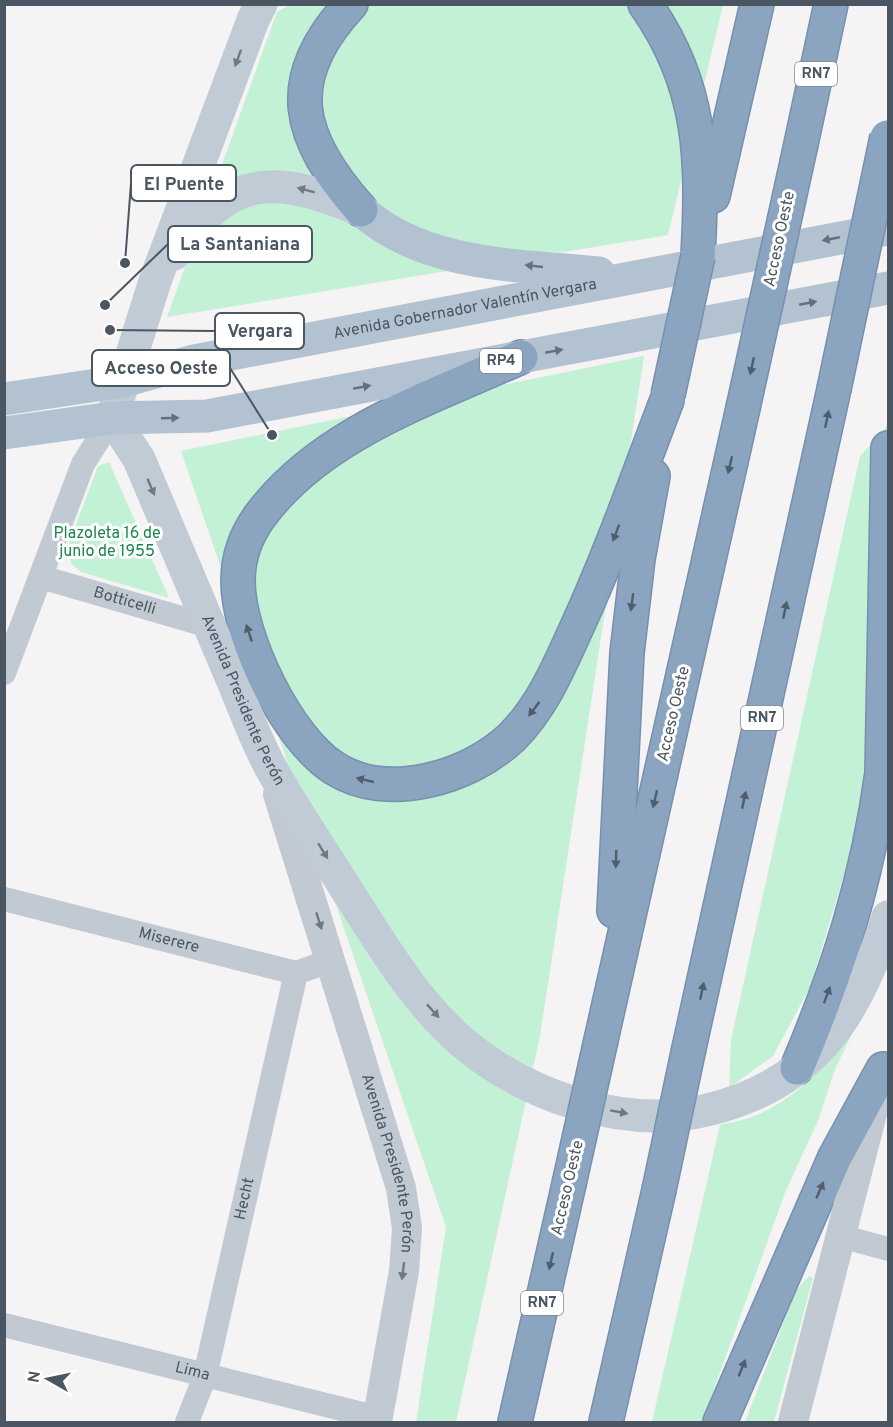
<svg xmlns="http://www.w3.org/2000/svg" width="893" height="1427" font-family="Overpass,sans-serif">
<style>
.green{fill:#c3f1d5}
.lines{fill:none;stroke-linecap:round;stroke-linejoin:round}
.motorway-casing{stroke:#7690ad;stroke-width:36}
.minor{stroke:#c1cad2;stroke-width:24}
.tertiary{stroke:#c1cad2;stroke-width:30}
.secondary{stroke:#c1cbd6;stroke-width:33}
.primary{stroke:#b3c2d1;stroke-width:33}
.motorway{stroke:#8ba5c1;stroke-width:33}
.motorway-bridge-casing{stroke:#7690ad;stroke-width:36;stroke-linecap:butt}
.motorway-bridge{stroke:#8ba5c1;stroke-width:33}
.oneway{fill:#6e7984}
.oneway2{fill:#64717d}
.oneway3{fill:#505e6b}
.oneway4{fill:#6e7983}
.labels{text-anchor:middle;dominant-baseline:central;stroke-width:6;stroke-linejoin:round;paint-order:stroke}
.shield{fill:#fff;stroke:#808990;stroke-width:1.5}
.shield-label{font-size:15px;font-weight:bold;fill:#4a5661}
.street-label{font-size:16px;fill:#4a5661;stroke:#fff}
.park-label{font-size:16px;fill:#17864f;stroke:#fff}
.leader{fill:none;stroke:#4a5661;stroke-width:2}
.callout-dot{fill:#4a5661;stroke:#fff;stroke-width:2}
.callout{fill:#fff;stroke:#4a5661;stroke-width:2}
.callout-label{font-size:18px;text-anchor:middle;font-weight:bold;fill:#4a5661}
</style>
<rect width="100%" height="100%" fill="#f5f3f3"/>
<!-- green -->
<g class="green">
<path d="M290 5H723L668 235 167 317 277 12Z"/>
<path d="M644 356 540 1036 456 1422H416L446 1227 181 451Z"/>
<path d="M888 425V829L843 878 810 987 773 1056 729 1088 731 1040 860 456Z"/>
<path d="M109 462 169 598 81 572 71 563 67 549 98 466Z"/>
<path d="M853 1032 835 1069 819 1118 785 1193 702 1422H652L720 1125C731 1122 742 1121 752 1117 790 1103 830 1064 853 1032Z"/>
<path d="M809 1276 813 1278 774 1422H745L796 1290Z"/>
</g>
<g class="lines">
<defs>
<g id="motorway">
<path d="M351 4C280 80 297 138 361 210"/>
<path d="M645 4C703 86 703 161 698 256"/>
<path d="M801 144 831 4"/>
<path d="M713 196 757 4"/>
<path d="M521 357C431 398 321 433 260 516 246 535 238 557 238 581 238 637 287 738 334 768 387 802 469 778 512 737 543 706 559 666 577 627 611 553 638 476 667 400"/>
<path d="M614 911 627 653 638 559 653 476"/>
<path d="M601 1040 743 408"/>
<path d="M689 1048 834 389"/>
<path d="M797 1068C838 972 868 877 882 773L888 448"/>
<path d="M515 1422 569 1184"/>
<path d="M606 1422 659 1190"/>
<path d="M720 1422 835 1157 883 1069"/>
</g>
</defs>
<!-- motorway casing -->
<use href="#motorway" class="motorway-casing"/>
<!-- minor -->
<g class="minor">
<path id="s1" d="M41 577 209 626"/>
<path d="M4 673 83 464 112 418"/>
<path id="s2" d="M4 899 296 973 332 960"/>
<path d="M840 1236 888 1249"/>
<path id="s3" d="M4 1325 378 1418"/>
<path id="s4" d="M187 1422 205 1376 296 973"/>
</g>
<!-- tertiary -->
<g class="tertiary">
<path id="s5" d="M278 794 401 1188 407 1228 404 1271 377 1422"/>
<path d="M793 1422 877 1094"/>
</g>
<!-- secondary -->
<g class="secondary">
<path id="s6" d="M261 4 253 20 155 281 112 418 139 459C169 530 199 601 229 672 243 704 254 738 271 768 294 810 322 850 348 892 382 945 414 1000 462 1042 526 1096 623 1130 707 1110 813 1085 857 1016 888 917"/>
<path d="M174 254C231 172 275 175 361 210"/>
</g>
<!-- primary -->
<g class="primary">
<path d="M361 210C424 267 519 265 599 273"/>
<path id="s7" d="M4 399 123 381 194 361 888 229"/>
<path d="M4 433 112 418 207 416 888 288"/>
</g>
<!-- motorway -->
<use href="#motorway" class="motorway"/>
<defs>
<g id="motorway-bridge">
<path d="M834 389 887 137"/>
<path d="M668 395 698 256"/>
<path d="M743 408 801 144"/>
<path d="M569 1184 601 1040"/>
<path d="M659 1190 689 1048"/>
</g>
</defs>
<!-- motorway-bridge casing -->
<use href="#motorway-bridge" class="motorway-bridge-casing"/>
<!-- motorway-bridge -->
<use href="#motorway-bridge" class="motorway-bridge"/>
</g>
<!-- one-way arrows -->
<defs><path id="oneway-solid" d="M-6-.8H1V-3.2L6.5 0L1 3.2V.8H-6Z" transform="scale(1.5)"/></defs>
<g class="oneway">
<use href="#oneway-solid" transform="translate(238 58) rotate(110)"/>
<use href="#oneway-solid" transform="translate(306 190) rotate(-165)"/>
<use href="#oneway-solid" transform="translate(151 487) rotate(67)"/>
<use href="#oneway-solid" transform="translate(323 851) rotate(58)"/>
<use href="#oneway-solid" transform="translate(433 1011) rotate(47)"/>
<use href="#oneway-solid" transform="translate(619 1112) rotate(10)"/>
</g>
<g class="oneway2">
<use href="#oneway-solid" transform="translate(831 239) rotate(169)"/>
<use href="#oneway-solid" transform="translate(534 266) rotate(-174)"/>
<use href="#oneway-solid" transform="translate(808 303) rotate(-11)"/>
<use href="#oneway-solid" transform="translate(554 351) rotate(-11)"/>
<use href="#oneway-solid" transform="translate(362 387) rotate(-10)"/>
<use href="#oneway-solid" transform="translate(170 418) rotate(-2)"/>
</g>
<g class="oneway3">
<use href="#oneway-solid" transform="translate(752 366) rotate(102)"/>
<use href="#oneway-solid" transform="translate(827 419) rotate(-78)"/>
<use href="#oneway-solid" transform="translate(730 465) rotate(103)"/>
<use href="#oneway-solid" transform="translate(616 533) rotate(111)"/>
<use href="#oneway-solid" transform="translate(632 602) rotate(98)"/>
<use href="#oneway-solid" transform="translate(785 610) rotate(-78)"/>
<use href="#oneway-solid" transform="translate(249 633) rotate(-109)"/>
<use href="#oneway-solid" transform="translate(534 709) rotate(127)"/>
<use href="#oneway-solid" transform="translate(365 780) rotate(-167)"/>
<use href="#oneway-solid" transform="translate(655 799) rotate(103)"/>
<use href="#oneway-solid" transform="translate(744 800) rotate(-78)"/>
<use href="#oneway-solid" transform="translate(616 859) rotate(92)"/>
<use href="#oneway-solid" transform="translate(702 991) rotate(-78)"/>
<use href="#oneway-solid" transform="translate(827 995) rotate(-70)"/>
<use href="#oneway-solid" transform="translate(820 1190) rotate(-66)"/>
<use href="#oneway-solid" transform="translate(551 1261) rotate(103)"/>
<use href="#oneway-solid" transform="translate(742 1368) rotate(-68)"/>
</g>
<g class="oneway4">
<use href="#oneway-solid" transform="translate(319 921) rotate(72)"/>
<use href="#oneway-solid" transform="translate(403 1271) rotate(97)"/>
</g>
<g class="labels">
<!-- shield labels -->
<g class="shield">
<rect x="795" y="62" width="42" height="24" rx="4.5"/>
<rect x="480" y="349" width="42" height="24" rx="4.5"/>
<rect x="741" y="706" width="42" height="24" rx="4.5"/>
<rect x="521" y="1291" width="42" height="24" rx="4.5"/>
</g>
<g class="shield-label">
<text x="816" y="74">RN7</text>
<text x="501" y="361">RP4</text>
<text x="762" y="718">RN7</text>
<text x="542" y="1303">RN7</text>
</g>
<!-- street labels -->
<g class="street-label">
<text transform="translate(780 239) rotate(-78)">Acceso Oeste</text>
<text stroke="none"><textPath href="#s7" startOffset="470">Avenida Gobernador Valentín Vergara</textPath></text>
<text stroke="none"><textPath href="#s1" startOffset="87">Botticelli</textPath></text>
<text stroke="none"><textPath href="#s6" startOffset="752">Avenida Presidente Perón</textPath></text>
<text transform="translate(674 714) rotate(-77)">Acceso Oeste</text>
<text stroke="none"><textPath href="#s2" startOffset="170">Miserere</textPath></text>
<text stroke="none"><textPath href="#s5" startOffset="386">Avenida Presidente Perón</textPath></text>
<text transform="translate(568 1188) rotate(-77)">Acceso Oeste</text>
<text stroke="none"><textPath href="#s4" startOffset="231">Hecht</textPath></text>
<text stroke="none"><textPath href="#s3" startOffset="194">Lima</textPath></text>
</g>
<!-- park labels -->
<g class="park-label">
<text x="107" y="534">Plazoleta 16 de<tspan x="107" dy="18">junio de 1955</tspan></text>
</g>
</g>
<!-- callouts -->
<path class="leader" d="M125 263L131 183M105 305L168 244M110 330L215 331M272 435L230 368"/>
<g class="callout-dot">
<circle cx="125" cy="263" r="6"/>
<circle cx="105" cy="305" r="6"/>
<circle cx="110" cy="330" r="6"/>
<circle cx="272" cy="435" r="6"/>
</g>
<g class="callout">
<rect x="131" y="165" width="105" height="36" rx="6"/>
<rect x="168" y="226" width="144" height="36" rx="6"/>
<rect x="215" y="313" width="89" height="36" rx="6"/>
<rect x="92" y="350" width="138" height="36" rx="6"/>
</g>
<g class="callout-label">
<text x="184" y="190">El Puente</text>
<text x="240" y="250">La Santaniana</text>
<text x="260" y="337">Vergara</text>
<text x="161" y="374">Acceso Oeste</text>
</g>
<!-- border -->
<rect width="893" height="1427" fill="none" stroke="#4a5661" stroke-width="12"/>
<!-- north arrow -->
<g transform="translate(48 1379) rotate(279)" stroke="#ffffff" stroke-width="4.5" paint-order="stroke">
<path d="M0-4.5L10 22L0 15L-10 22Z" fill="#4a5661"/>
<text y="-9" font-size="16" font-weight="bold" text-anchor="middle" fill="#4a5661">N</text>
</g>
</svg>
